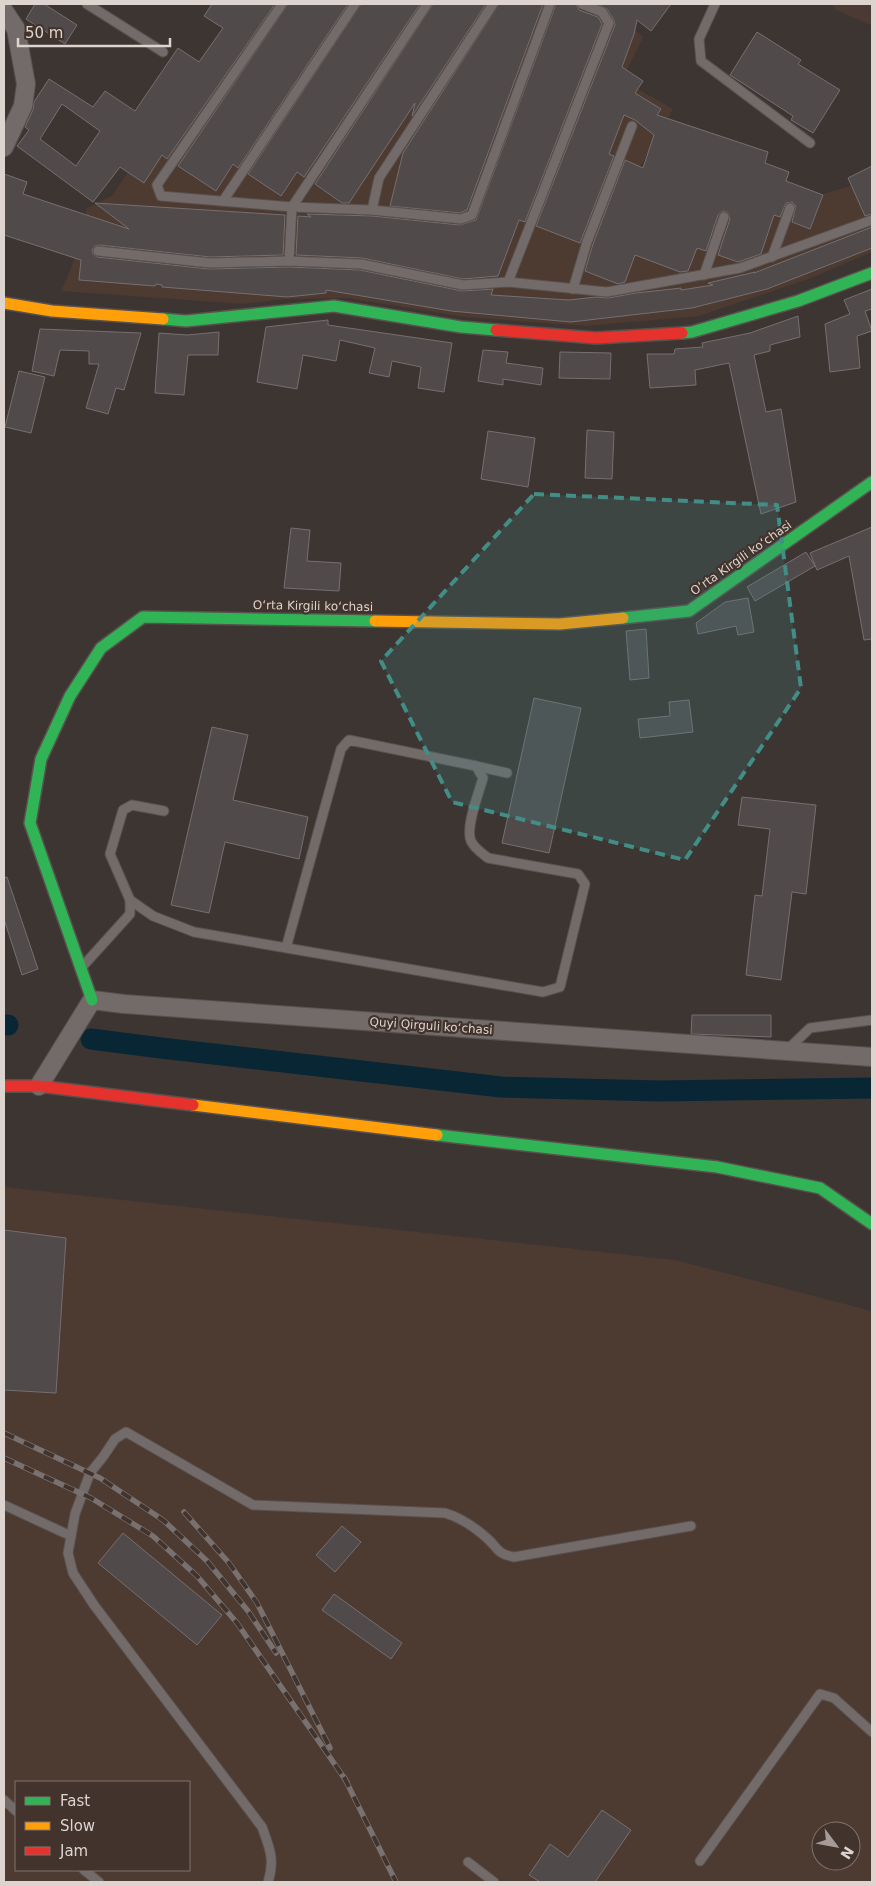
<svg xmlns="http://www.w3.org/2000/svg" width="876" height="1886" font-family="'DejaVu Sans',sans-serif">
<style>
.commercial{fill:#4b3934}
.built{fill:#4d3a31;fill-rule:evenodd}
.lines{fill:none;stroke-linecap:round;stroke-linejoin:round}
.canal{stroke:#092634;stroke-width:21}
.building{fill:#514a4b;stroke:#766f70;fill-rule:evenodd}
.lane-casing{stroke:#58514e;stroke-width:11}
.street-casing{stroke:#58514e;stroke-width:20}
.fast-casing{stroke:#58514e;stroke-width:14}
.slow-casing{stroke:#58514e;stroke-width:14}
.jam-casing{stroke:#58514e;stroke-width:14}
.lane{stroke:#726b69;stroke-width:9}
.street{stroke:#726b69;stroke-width:18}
.fast{stroke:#30b455;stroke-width:11}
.slow{stroke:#ff9f0a;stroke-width:11}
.jam{stroke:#e5322d;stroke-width:11}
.rail-casing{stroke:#78716f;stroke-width:5.5}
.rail{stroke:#42332d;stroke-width:4;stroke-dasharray:11;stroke-linecap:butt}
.marked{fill:#428e86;fill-opacity:0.2;stroke:#428e86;stroke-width:4;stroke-dasharray:10 6;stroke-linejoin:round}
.labels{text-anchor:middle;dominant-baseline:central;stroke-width:4.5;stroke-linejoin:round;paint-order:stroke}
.street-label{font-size:12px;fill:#ddd4d0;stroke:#42332d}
</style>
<rect width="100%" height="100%" fill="#3d3532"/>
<!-- commercial -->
<path class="commercial" d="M832 4H872V26L834 9Z"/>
<!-- built -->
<g class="built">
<path d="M240 4H605L643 37 622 80 673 109 634 178 698 214 797 202 866 181 872 178V252L811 278 699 316 586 326 465 317 347 298 286 299 243 304 61 291 72 266 87 208 112 196Z"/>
<path d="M4 1187 675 1260 872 1311V1882H4ZM16 1782H189V1870H16ZM821 1831H851V1861H821Z"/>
</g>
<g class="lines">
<!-- canal -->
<g class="canal">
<path d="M4 1025H8"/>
<path d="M91 1039 161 1048 501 1087 659 1091 872 1088"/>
</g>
</g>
<!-- building -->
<g class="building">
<path d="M35 4H44L77 25 65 44 26 19Z"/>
<path d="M212 4H275L167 159 162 155 144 183 120 167 93 202 17 146 29 130 25 127 33 110 34 102 49 79 93 107 105 91 135 111 178 48 199 62 223 28 204 16ZM62 104 100 131 76 166 40 139Z"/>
<path d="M288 4H348L238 168 233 164 216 191 178 166Z"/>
<path d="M361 4H420L304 177 297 172 281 196 248 174Z"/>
<path d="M433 4H486L412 116 415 103 349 203H342L315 184Z"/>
<path d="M499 4H543L467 210 460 213 390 206 403 153Z"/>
<path d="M556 4H576L579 10 598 17 602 24 525 222 519 220 498 276 463 279 362 258 296 255 298 216 311 217 307 214 372 216 460 225 476 220Z"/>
<path d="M598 4H671L651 31 637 20 634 34 622 67 643 81 635 93 661 109 657 115 768 152 765 163 789 172 786 181 823 195 810 229 792 222 796 206 792 202 786 203 780 217 774 215 761 254 738 262 718 255 730 219 728 213 723 211 718 215 706 251 697 248 688 271 680 272 635 255 625 282 618 284 585 271 593 244 625 160 643 168 654 135 635 120 624 115 609 154 614 156 580 243 536 226 615 25 614 20 607 9Z"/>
<path d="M757 32 801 60 798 64 840 90 813 133 791 120 793 116 730 75Z"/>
<path d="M872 166V214L865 216 848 178Z"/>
<path d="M4 174 27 182 23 194 129 229 95 203 285 215 283 255 210 257 99 245 95 246 92 250 93 254 97 257 209 269 289 267 360 270 462 291 493 289 491 295 569 300 596 297 608 298 636 293 681 288V290L713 285 708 283 755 272 754 273 872 227V248L767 289 692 308 571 322 451 311 326 290V293L287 297 162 287V285L156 284 155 286 79 280 81 260 4 235Z"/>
<path d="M872 289V309L865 311 872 331 857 336 860 368 830 372 825 324 850 314 844 300Z"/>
<path d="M798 316 800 337 770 345V351L754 355 766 412 781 409 796 502 761 514 729 363 695 370 696 385 650 388 647 354H674L675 349 703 347 702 343 750 333Z"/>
<path d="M328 320V325L452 343 444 392 418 388 421 367 392 361 389 377 369 373 375 348 340 340 336 361 303 355 297 389 257 382 266 327Z"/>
<path d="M40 329 141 333 124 390 116 388 108 414 86 408 99 364H89V351L60 350 54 376 32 371Z"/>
<path d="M219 332 218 355H188L184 395 155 393 159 333 187 335Z"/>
<path d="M483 350 508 352 506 363 543 368 541 385 503 379V385L478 381Z"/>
<path d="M560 352 611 353 610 379 559 378Z"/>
<path d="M19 371 45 377 31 433 5 427Z"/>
<path d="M587 430 614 432 612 479 585 478Z"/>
<path d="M488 431 535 438 528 487 481 479Z"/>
<path d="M872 527V639L864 640 849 556 817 570 810 553Z"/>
<path d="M291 528 310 530 307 561 341 563 339 591 284 588Z"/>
<path d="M806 552 815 566 755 601 747 587Z"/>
<path d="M748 598 754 632 738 635 736 626 698 634 696 623 725 602Z"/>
<path d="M646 629 649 678 630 680 626 631Z"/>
<path d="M534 698 581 708 549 853 502 843Z"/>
<path d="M689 700 693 732 640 738 638 719 670 716 669 702Z"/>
<path d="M212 727 248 735 233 800 308 817 299 859 225 842 209 913 171 905Z"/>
<path d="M742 797 816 805 806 894 792 892 781 980 746 975 755 895 762 896 770 829 738 825Z"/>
<path d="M7 877 38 969 22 975 4 919V878Z"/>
<path d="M692 1015H771V1037L691 1034Z"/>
<path d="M4 1230 66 1238 56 1393 4 1390Z"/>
<path d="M342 1526 361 1542 335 1572 316 1555Z"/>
<path d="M123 1533 222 1615 197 1645 98 1563Z"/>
<path d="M334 1594 402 1643 391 1659 322 1610Z"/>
<path d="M602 1810 631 1830 595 1882H540L529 1875 550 1844 568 1857Z"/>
</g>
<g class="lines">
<defs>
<g id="lane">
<path d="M87 4 163 52"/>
<path d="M282 4 157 185 161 196 292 207 372 210"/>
<path d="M493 4 379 178 372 210 461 219 472 215 550 4"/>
<path d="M715 4 699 39 701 61 810 143"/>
<path d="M223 201 355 4"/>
<path d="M98 251 210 263 289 261 361 264 463 285 508 282 607 292 740 268 872 220"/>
<path d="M772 257 790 208"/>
<path d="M289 261 292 207 427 4"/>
<path d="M704 275 724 217"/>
<path d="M508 282 609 23 602 12 582 4"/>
<path d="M573 289 587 242 632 126"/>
<path d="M476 766 507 773"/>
<path d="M130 900 153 916 194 932 543 992 560 987 585 884 578 874 488 858C483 854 474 848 471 841 465 828 479 792 483 778L476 766 349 740 341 749 286 948"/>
<path d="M83 966 130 914V900L110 854 123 810 132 805 164 811"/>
<path d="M785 1052 810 1028 872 1020"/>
<path d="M4 1505 71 1536"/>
<path d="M4 1800 16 1811"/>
<path d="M700 1861 820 1694 834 1698 872 1732"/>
<path d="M468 1862 494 1882"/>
<path d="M84 1870 99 1882"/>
<path d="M268 1882C275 1860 270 1849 262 1827L94 1605 73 1573 68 1553 75 1514 90 1473 103 1457 115 1439 126 1432 253 1505 445 1513C462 1518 476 1528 489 1540 499 1550 498 1554 514 1557L691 1526"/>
</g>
<g id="street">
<path d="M4 11 16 29 26 84 23 106 4 147"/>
<path d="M39 1086 92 1000 124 1004 872 1057"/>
</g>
<g id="fast">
<path d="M163 319 186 321 334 306 461 327 496 330"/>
<path d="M682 333 692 332 798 301 872 273"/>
<path d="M623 618 689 611 872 482"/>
<path d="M92 1000 30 823 41 759 70 696 101 648 143 617 375 621"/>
<path d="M437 1135 717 1167 820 1188 872 1224"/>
</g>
<g id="slow">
<path d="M4 303 52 311 163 319"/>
<path d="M375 621 560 624 623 618"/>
<path d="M193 1105 437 1135"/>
</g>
<g id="jam">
<path d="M496 330 596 338 682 333"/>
<path d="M4 1086H39L193 1105"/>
</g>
</defs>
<!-- lane casing -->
<use href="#lane" class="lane-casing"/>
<!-- street casing -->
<use href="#street" class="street-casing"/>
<!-- fast casing -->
<use href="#fast" class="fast-casing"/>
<!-- slow casing -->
<use href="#slow" class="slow-casing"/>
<!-- jam casing -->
<use href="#jam" class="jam-casing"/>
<!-- lane -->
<use href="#lane" class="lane"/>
<!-- street -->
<use href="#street" class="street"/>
<!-- fast -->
<use href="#fast" class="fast"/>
<!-- slow -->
<use href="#slow" class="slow"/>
<!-- jam -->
<use href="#jam" class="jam"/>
<defs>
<g id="rail">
<path d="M4 1433 100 1478 163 1520 207 1561 248 1611 276 1653"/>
<path d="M4 1458 91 1498 153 1536 197 1576 237 1623 347 1782"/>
<path d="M184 1512 229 1563 257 1603 330 1748"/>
<path d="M344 1777 396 1882"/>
</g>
</defs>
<!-- rail casing -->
<use href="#rail" class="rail-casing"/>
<!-- rail -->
<use href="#rail" class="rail"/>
</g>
<!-- marked area -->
<path class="marked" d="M534 494 777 505 801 688 685 860 452 802 381 661Z"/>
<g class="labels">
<!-- street labels -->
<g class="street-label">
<text transform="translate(741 558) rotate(-35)">Oʻrta Kirgili koʻchasi</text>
<text transform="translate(313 606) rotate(1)">Oʻrta Kirgili koʻchasi</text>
<text transform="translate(431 1026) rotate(4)">Quyi Qirguli koʻchasi</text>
</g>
</g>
<!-- border -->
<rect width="876" height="1886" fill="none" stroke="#ddd4d0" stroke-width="10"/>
<!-- legend -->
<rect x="15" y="1781" width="175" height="90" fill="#42332d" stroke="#80736e"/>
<rect x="25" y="1797" width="25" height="8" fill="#30b455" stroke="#80736e"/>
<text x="60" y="1806" font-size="15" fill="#ddd4d0">Fast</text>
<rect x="25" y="1822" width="25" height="8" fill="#ff9f0a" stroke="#80736e"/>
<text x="60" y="1831" font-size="15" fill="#ddd4d0">Slow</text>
<rect x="25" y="1847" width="25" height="8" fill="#e5322d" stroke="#80736e"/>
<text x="60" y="1856" font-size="15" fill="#ddd4d0">Jam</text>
<!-- north arrow -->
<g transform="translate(836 1846) rotate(122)"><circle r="24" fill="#42332d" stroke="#80736e"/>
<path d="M0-4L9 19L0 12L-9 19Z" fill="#a59c99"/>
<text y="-8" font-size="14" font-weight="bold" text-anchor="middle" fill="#ddd4d0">N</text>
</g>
<!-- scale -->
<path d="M18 38v8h152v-8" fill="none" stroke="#ddd4d0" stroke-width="2.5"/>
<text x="25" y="38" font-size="15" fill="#ddd4d0" stroke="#42332d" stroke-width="4" paint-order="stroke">50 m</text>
</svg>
